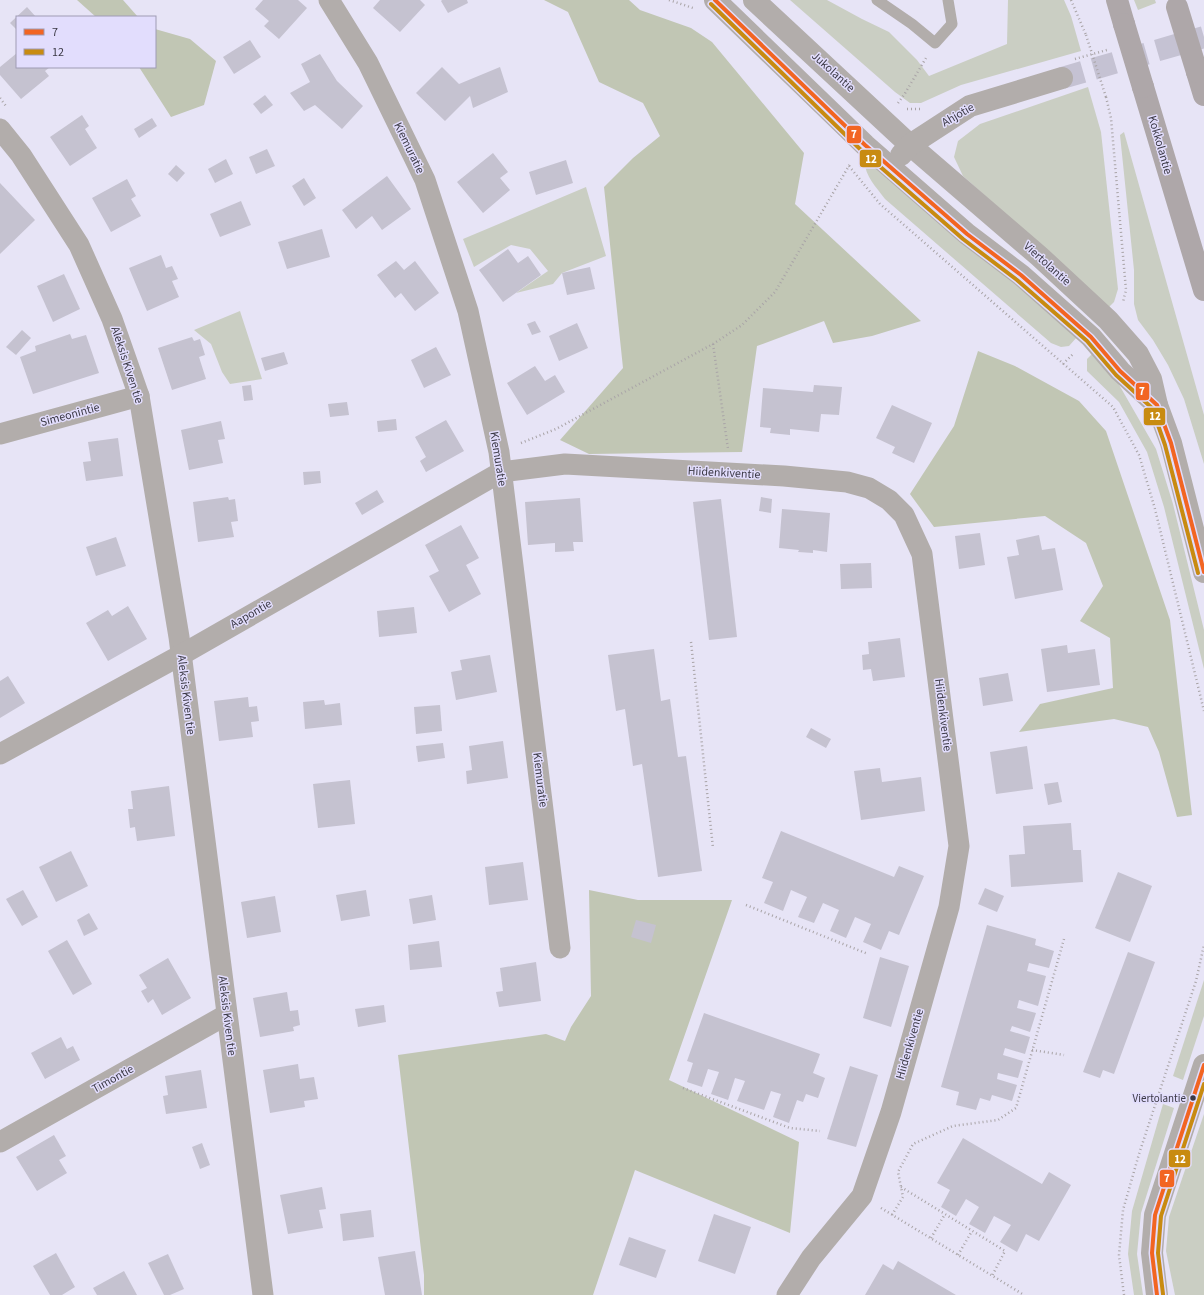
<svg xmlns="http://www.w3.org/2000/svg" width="1204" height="1295" font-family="'Source Sans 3',sans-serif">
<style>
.green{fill:#cacec3}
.forest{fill:#c1c6b4}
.building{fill:#c5c2d0}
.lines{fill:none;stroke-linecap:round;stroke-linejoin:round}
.tertiary-tunnel{stroke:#c5c2d3;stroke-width:22;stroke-dasharray:22 11;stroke-linecap:butt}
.path{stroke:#a9a4a7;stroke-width:2.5;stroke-dasharray:1 3;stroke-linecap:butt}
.service{stroke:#b2adab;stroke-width:11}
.minor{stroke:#b2adab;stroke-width:21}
.tertiary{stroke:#b2adab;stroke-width:22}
.trunk{stroke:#aea7a9;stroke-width:22}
.path-bridge{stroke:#a9a4a7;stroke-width:2.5;stroke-dasharray:1 3;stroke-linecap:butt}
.trunk-bridge{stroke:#aea7a9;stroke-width:22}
.bus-1-casing{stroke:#e2ddfd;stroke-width:7}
.bus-2-casing{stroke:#e2ddfd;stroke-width:7}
.bus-1{stroke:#f26522;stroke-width:4}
.bus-2{stroke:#c88b11;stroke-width:4}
.bus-dot{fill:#3b3945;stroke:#e2ddfd;stroke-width:1.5}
.labels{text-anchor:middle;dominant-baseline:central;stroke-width:3;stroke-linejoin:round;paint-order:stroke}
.bus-label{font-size:11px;fill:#3b3945;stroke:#e2ddfd;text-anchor:end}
.street-label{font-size:12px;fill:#3b3945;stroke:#e2ddfd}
.line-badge{stroke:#e2ddfd;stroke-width:1.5}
.badge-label{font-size:11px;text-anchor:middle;font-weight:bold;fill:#fff}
</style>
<rect width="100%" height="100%" fill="#e7e4f6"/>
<!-- green -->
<g class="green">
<path d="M790 0H827L862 19 889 32 917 60 929 76 1007 44 1008 0H1064L1071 16 1081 51 961 85 921 103H910L895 92Z"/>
<path d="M1134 0H1155L1156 3 1138 10Z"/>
<path d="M1088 87 1101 132 1118 289 1114 302 1109 307 963 176 954 157 958 141 980 124Z"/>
<path d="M1124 132 1204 415V464L1184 399 1168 365 1153 340 1138 320 1134 304V270L1120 135Z"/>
<path d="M865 159 1016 280 1077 337 1069 346 1061 347 1051 343 885 199C876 187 863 174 865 159Z"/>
<path d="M586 187 606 256 562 273 553 284 516 293 548 271 530 249 511 245 474 267 463 239Z"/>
<path d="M240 311 262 379 230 384 222 372 211 344 194 330Z"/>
<path d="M1094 352 1114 376 1156 449 1173 504 1204 630V669L1164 507 1147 452 1119 402 1087 371V359Z"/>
<path d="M1204 980V1016L1183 1080 1173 1076Z"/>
<path d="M1163 1104 1174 1108 1141 1213 1137 1254 1143 1295H1134L1128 1254 1132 1211Z"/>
<path d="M1204 1114V1295H1175L1166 1251 1169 1217Z"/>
</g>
<!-- forest -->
<g class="forest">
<path d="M77 0H123L138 17H96Z"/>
<path d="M544 0H629L640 10 691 28 712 42 804 153 795 204 921 321 872 336 833 343 824 321 757 346 742 452 589 454 560 440 623 368 604 187 633 158 660 136 643 103 599 82 568 12Z"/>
<path d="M155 29 190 39 216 61 204 105 171 117 139 67H155Z"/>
<path d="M978 351 1015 366 1079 401 1106 431 1170 620 1192 815 1177 817 1159 752 1148 727 1114 719 1019 732 1040 704 1113 688 1110 638 1080 621 1103 586 1086 543 1045 516 934 527 910 494 954 426Z"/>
<path d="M589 890 638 900H732L669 1080 799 1142 790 1233 635 1170 593 1295H424V1275L398 1055 546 1034 565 1041 571 1027 591 996Z"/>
</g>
<!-- building -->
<g class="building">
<path d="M263 0H298L307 8 279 39 264 26 269 21 255 9Z"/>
<path d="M380 0H420L425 5 400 32 373 8Z"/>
<path d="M442 0H467L468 3 448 13 441 1Z"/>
<path d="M27 7 36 17H17V30L10 23Z"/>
<path d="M250 40 261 57 234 74 223 57Z"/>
<path d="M17 53V67H50L45 71 49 76 21 99 0 75V67Z"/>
<path d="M320 54 337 81 363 106 342 129 315 105 304 111 290 93 310 82 301 64Z"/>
<path d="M442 67 459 84 500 67 508 92 473 108 470 96 445 121 416 93Z"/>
<path d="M265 95 273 105 261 114 253 104Z"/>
<path d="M82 115 89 126 85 129 97 148 70 166 50 137Z"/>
<path d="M152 118 157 126 139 138 134 129Z"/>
<path d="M267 149 275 166 256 174 249 157Z"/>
<path d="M493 153 508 172 500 178 510 190 483 213 457 182Z"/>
<path d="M226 159 233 174 215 183 208 169Z"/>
<path d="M566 160 573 183 536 195 529 172Z"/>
<path d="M176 165 185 173 177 182 168 174Z"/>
<path d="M387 176 411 209 382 230 372 216 356 229 342 210Z"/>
<path d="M304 178 316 198 304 206 292 186Z"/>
<path d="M127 179 136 196 131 199 141 216 111 232 92 198Z"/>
<path d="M0 183 35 220 0 254Z"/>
<path d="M241 201 251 225 220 237 210 214Z"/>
<path d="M322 229 330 257 287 269 278 242Z"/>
<path d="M508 249 518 263 528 256 541 275 503 302 479 270Z"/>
<path d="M161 255 166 268 172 266 178 279 172 281 179 297 147 311 129 268Z"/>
<path d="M396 261 404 270 415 261 439 293 415 311 401 293 395 298 377 275Z"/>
<path d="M590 267 595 289 567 295 562 273Z"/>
<path d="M64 274 80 309 53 322 37 286Z"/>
<path d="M535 321 541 332 532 335 527 324Z"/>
<path d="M577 323 588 348 559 361 549 336Z"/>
<path d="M22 330 31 338 16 355 6 347Z"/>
<path d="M70 334 72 339 86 335 99 373 33 394 20 357 36 351 35 346Z"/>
<path d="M192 337 194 341 200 339 205 355 199 357 206 379 172 390 158 348Z"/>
<path d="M436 347 451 375 424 388 411 360Z"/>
<path d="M284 352 288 364 265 371 261 358Z"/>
<path d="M535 366 545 381 555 375 565 392 527 415 507 383Z"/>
<path d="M251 385 253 400 244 401 242 386Z"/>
<path d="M814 385 842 387 839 415 821 414 819 432 790 429V435L770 433 771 428 760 427 763 388 813 392Z"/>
<path d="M347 402 349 415 330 417 328 404Z"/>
<path d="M892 405 932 423 914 463 892 453 895 447 876 438Z"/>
<path d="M396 419 397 430 378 432 377 421Z"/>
<path d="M446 420 464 451 426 472 420 461 426 457 415 437Z"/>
<path d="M221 421 225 439 218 440 223 463 189 470 181 430Z"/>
<path d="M118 438 123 476 86 481 83 462 91 461 88 442Z"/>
<path d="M320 471 321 483 304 485 303 472Z"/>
<path d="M377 490 384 502 362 515 355 503Z"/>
<path d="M228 497 229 500 235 499 238 521 231 522 234 537 198 542 193 502Z"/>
<path d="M761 497 772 499 771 513 759 511Z"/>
<path d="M580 498 583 542H573L574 551 555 552V543L528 545 525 502Z"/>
<path d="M721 499 737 637 709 640 693 502Z"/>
<path d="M782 509 830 513 827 552 813 550V553L798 552 799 550 779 548Z"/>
<path d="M461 525 479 558 466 565 481 594 449 612 429 576 439 571 425 545Z"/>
<path d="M980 533 985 565 959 569 955 536Z"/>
<path d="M1039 535 1042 550 1055 548 1063 590 1015 599 1007 557 1019 555 1016 540Z"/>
<path d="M116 537 126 566 96 576 86 547Z"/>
<path d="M871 563 872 588 841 589 840 564Z"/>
<path d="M128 606 147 639 108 661 86 623 108 610 112 616Z"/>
<path d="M414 607 417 633 379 637 377 611Z"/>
<path d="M900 638 905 677 873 681 871 669 863 670 862 655 869 654 868 642Z"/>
<path d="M1067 645 1068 653 1095 649 1100 685 1047 692 1041 649Z"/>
<path d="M654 649 661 701 670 699 678 757 686 756 702 871 658 877 642 764 633 766 625 709 616 711 608 655Z"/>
<path d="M490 655 497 692 456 700 451 672 462 670 460 660Z"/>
<path d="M1008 673 1013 701 983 706 979 678Z"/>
<path d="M8 676 25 703 0 718V681Z"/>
<path d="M248 697 249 707 257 706 259 721 251 722 253 737 219 741 214 701Z"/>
<path d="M324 700 325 705 340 703 342 725 305 729 303 702Z"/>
<path d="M440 705 442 731 416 734 414 707Z"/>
<path d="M811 728 831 739 826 748 806 737Z"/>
<path d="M503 741 508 778 467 784 466 771 472 770 469 746Z"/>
<path d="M443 743 445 758 418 762 416 746Z"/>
<path d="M1027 746 1033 789 996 794 990 752Z"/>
<path d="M880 768 882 782 921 777 925 811 861 820 854 771Z"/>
<path d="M350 780 355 824 318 828 313 784Z"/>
<path d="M1058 782 1062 802 1048 805 1044 784Z"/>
<path d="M169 786 175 836 137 841 135 827 130 828 128 809H133L131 791Z"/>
<path d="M1071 823 1073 850H1081L1083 882 1011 887 1009 855 1025 854 1023 826Z"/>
<path d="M781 831 894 877 899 866 924 876 899 935 889 931 881 950 863 942 871 924 855 917 846 938 830 931 839 910 823 903 814 923 798 917 807 897 791 890 783 911 764 903 773 882 762 878Z"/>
<path d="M71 851 88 886 56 902 39 867Z"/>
<path d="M523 862 528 900 489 905 485 867Z"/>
<path d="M1118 872 1152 886 1130 942 1095 928Z"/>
<path d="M985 888 1004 896 997 912 978 904Z"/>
<path d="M23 890 38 917 22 926 6 899Z"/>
<path d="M366 890 370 916 341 921 336 895Z"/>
<path d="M432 895 436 920 413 924 409 899Z"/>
<path d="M275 896 281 932 247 938 241 902Z"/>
<path d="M89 913 98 929 84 936 77 920Z"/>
<path d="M636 920 656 925 651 943 631 937Z"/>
<path d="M987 925 1036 939 1035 945 1054 951 1049 968 1029 963 1027 971 1046 976 1038 1006 1019 1000 1017 1008 1036 1013 1030 1032 1012 1026 1010 1031 1030 1037 1025 1054 1005 1048 1003 1055 1023 1061 1018 1078 998 1073 997 1079 1017 1085 1012 1101 992 1095 990 1101 980 1098 976 1110 956 1105 959 1092 941 1087Z"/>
<path d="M67 940 92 984 73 995 48 951Z"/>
<path d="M439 941 442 967 410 970 408 945Z"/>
<path d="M1128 952 1155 962 1114 1074 1103 1070 1100 1078 1083 1072Z"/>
<path d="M880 957 909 966 891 1027 863 1018Z"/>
<path d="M168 958 191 998 162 1015 153 999 148 1003 141 991 147 988 139 975Z"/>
<path d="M536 962 541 1001 499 1007 496 992 503 991 500 968Z"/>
<path d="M287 992 290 1011 298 1010 300 1025 293 1027 294 1031 260 1037 253 998Z"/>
<path d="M384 1005 386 1022 358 1027 355 1009Z"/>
<path d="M704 1013 820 1054 813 1073 825 1078 818 1098 806 1094 803 1102 797 1100 789 1123 773 1117 781 1094 771 1091 764 1110 737 1101 745 1081 735 1078 728 1100 711 1094 719 1072 708 1069 702 1087 687 1082 693 1063 687 1061Z"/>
<path d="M61 1037 67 1049 73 1046 80 1060 45 1079 31 1053Z"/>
<path d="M298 1064 300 1079 314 1077 318 1099 304 1101 305 1107 270 1113 263 1070Z"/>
<path d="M850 1066 878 1075 856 1147 827 1139Z"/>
<path d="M201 1070 207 1108 166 1114 163 1096 168 1095 165 1076Z"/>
<path d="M54 1135 66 1156 59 1160 67 1173 37 1191 16 1157Z"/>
<path d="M963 1138 1042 1184 1049 1172 1071 1185 1039 1241 1026 1234 1017 1252 1000 1242 1011 1225 994 1216 985 1233 969 1224 979 1207 966 1199 956 1216 941 1207 950 1190 937 1183Z"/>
<path d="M202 1143 210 1165 200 1169 192 1147Z"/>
<path d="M322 1187 326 1209 319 1210 323 1228 288 1234 280 1195Z"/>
<path d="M371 1210 374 1237 343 1241 340 1214Z"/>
<path d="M714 1214 751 1227 735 1274 698 1261Z"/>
<path d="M629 1237 666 1250 656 1278 619 1265Z"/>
<path d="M415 1251 422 1295H385L378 1257Z"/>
<path d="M56 1253 75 1287 62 1295H50L33 1266Z"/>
<path d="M168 1254 184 1289 170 1295H164L148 1263Z"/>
<path d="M898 1261 956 1295H865L883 1264 893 1270Z"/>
<path d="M124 1271 137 1295H97L93 1288Z"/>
</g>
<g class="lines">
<!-- tertiary-tunnel -->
<path class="tertiary-tunnel" d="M1062 78 1204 37"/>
<!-- path -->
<g class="path">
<path d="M669 0 693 8"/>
<path d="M1071 0 1086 35"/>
<path d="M1075 59 1107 50"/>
<path d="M1106 97 1111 118 1126 290 1123 302"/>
<path d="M0 98 6 106"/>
<path d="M898 103 904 95 926 58"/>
<path d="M907 109H920"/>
<path d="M849 166 880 204 1113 407 1139 455 1155 509 1204 711"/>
<path d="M713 344 728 449"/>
<path d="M1063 364 1074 353"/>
<path d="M521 443 556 429 713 344 742 325 775 292 850 164"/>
<path d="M691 642 713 848"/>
<path d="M746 905 868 954"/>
<path d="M1032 1050 1064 1055"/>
<path d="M683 1088 790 1128 820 1131"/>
<path d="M901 1187 1005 1251 992 1276"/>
<path d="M881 1208 1024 1295"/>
<path d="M892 1215 903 1197 898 1172 913 1144 953 1126 998 1120 1016 1108 1064 939"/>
<path d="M931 1238 945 1214"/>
<path d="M958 1255 972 1231"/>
<path d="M1124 1295 1119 1255 1123 1210 1139 1154 1196 981 1204 945"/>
</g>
<!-- service -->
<path class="service" d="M877 0 912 24 935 43 952 24 948 0"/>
<!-- minor -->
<g class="minor">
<path d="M329 0 368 63 425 180 468 311 499 452 560 948"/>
<path d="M0 129 21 155 79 245 112 319 139 396 179 637 263 1295"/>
<path d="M0 434 139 396"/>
<path d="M0 754 181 655 501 472 565 464 784 476 847 482 869 488 889 500 904 515 922 554 959 846 949 907 891 1112 862 1196 811 1258 787 1295"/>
<path d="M0 1142 226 1015"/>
</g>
<!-- tertiary -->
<g class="tertiary">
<path d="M715 0 865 145 967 234 1021 275 1091 337 1120 371 1157 405"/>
<path d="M754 0 910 145 1039 256 1108 320 1138 354 1151 379 1157 405 1171 443 1204 572"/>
<path d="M901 155 910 145 970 106 1062 78"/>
<path d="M1157 1295 1152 1253 1155 1215 1204 1065"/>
</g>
<!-- trunk -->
<g class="trunk">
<path d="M1117 0 1124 24"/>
<path d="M1197 72 1204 95"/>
<path d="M1143 87 1204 290"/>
</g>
<!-- path-bridge -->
<path class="path-bridge" d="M1086 35 1106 97"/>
<!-- trunk-bridge -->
<g class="trunk-bridge">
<path d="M1177 7 1197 72"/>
<path d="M1124 24 1143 87"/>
</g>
<defs>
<g id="bus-1">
<path d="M715 0 865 145 967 234 1021 275 1091 337 1120 371 1157 405 1171 443 1204 572"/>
<path d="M1157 1295 1152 1253 1155 1215 1204 1065"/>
</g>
<g id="bus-2">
<path d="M711 4 861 150 963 239 1017 280 1087 341 1116 375 1152 408 1165 445 1198 573"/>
<path d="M1163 1294 1158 1253 1161 1216 1204 1084"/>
</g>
</defs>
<!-- bus-1 casing -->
<use href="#bus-1" class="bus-1-casing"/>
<!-- bus-2 casing -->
<use href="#bus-2" class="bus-2-casing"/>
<!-- bus-1 -->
<use href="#bus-1" class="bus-1"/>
<!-- bus-2 -->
<use href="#bus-2" class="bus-2"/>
</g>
<!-- markers -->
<circle class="bus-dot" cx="1193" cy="1098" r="3.5"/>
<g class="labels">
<!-- bus labels -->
<g class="bus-label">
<text x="1186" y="1098">Viertolantie</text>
</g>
<!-- street labels -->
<g class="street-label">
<text transform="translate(833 72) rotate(42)">Jukolantie</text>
<text transform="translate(958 115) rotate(-30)">Ahjotie</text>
<text transform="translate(1160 145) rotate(74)">Kokkolantie</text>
<text transform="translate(409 148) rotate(64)">Kiemuratie</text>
<text transform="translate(1047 264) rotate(42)">Viertolantie</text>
<text transform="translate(127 365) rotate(72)">Aleksis Kiven tie</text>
<text transform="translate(70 415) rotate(-15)">Simeonintie</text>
<text transform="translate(498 459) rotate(81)">Kiemuratie</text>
<text transform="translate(724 473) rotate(3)">Hiidenkiventie</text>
<text transform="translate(251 614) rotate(-30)">Aapontie</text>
<text transform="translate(186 695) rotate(83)">Aleksis Kiven tie</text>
<text transform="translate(943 715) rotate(83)">Hiidenkiventie</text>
<text transform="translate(540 780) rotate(83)">Kiemuratie</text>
<text transform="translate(227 1016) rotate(83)">Aleksis Kiven tie</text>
<text transform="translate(910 1044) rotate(-74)">Hiidenkiventie</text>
<text transform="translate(113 1079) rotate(-29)">Timontie</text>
</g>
</g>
<g class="line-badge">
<rect x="846" y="125" width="16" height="19" rx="4" fill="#f26522"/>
<rect x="859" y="149" width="23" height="19" rx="4" fill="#c88b11"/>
<rect x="1135" y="382" width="15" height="19" rx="4" fill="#f26522"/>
<rect x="1143" y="407" width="23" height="19" rx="4" fill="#c88b11"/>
<rect x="1168" y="1149" width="23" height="19" rx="4" fill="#c88b11"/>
<rect x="1159" y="1169" width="16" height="19" rx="4" fill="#f26522"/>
</g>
<g class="badge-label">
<text x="854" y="138">7</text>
<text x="871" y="163">12</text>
<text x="1142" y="395">7</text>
<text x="1155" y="420">12</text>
<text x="1180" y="1163">12</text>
<text x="1167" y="1182">7</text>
</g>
<!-- legend -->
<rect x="16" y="16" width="140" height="52" fill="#e2ddfd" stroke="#9f9bb3"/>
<rect x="24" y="29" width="20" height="6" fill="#f26522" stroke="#9f9bb3"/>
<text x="52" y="36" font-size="12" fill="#3b3945">7</text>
<rect x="24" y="49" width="20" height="6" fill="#c88b11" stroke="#9f9bb3"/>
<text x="52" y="56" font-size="12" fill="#3b3945">12</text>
</svg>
